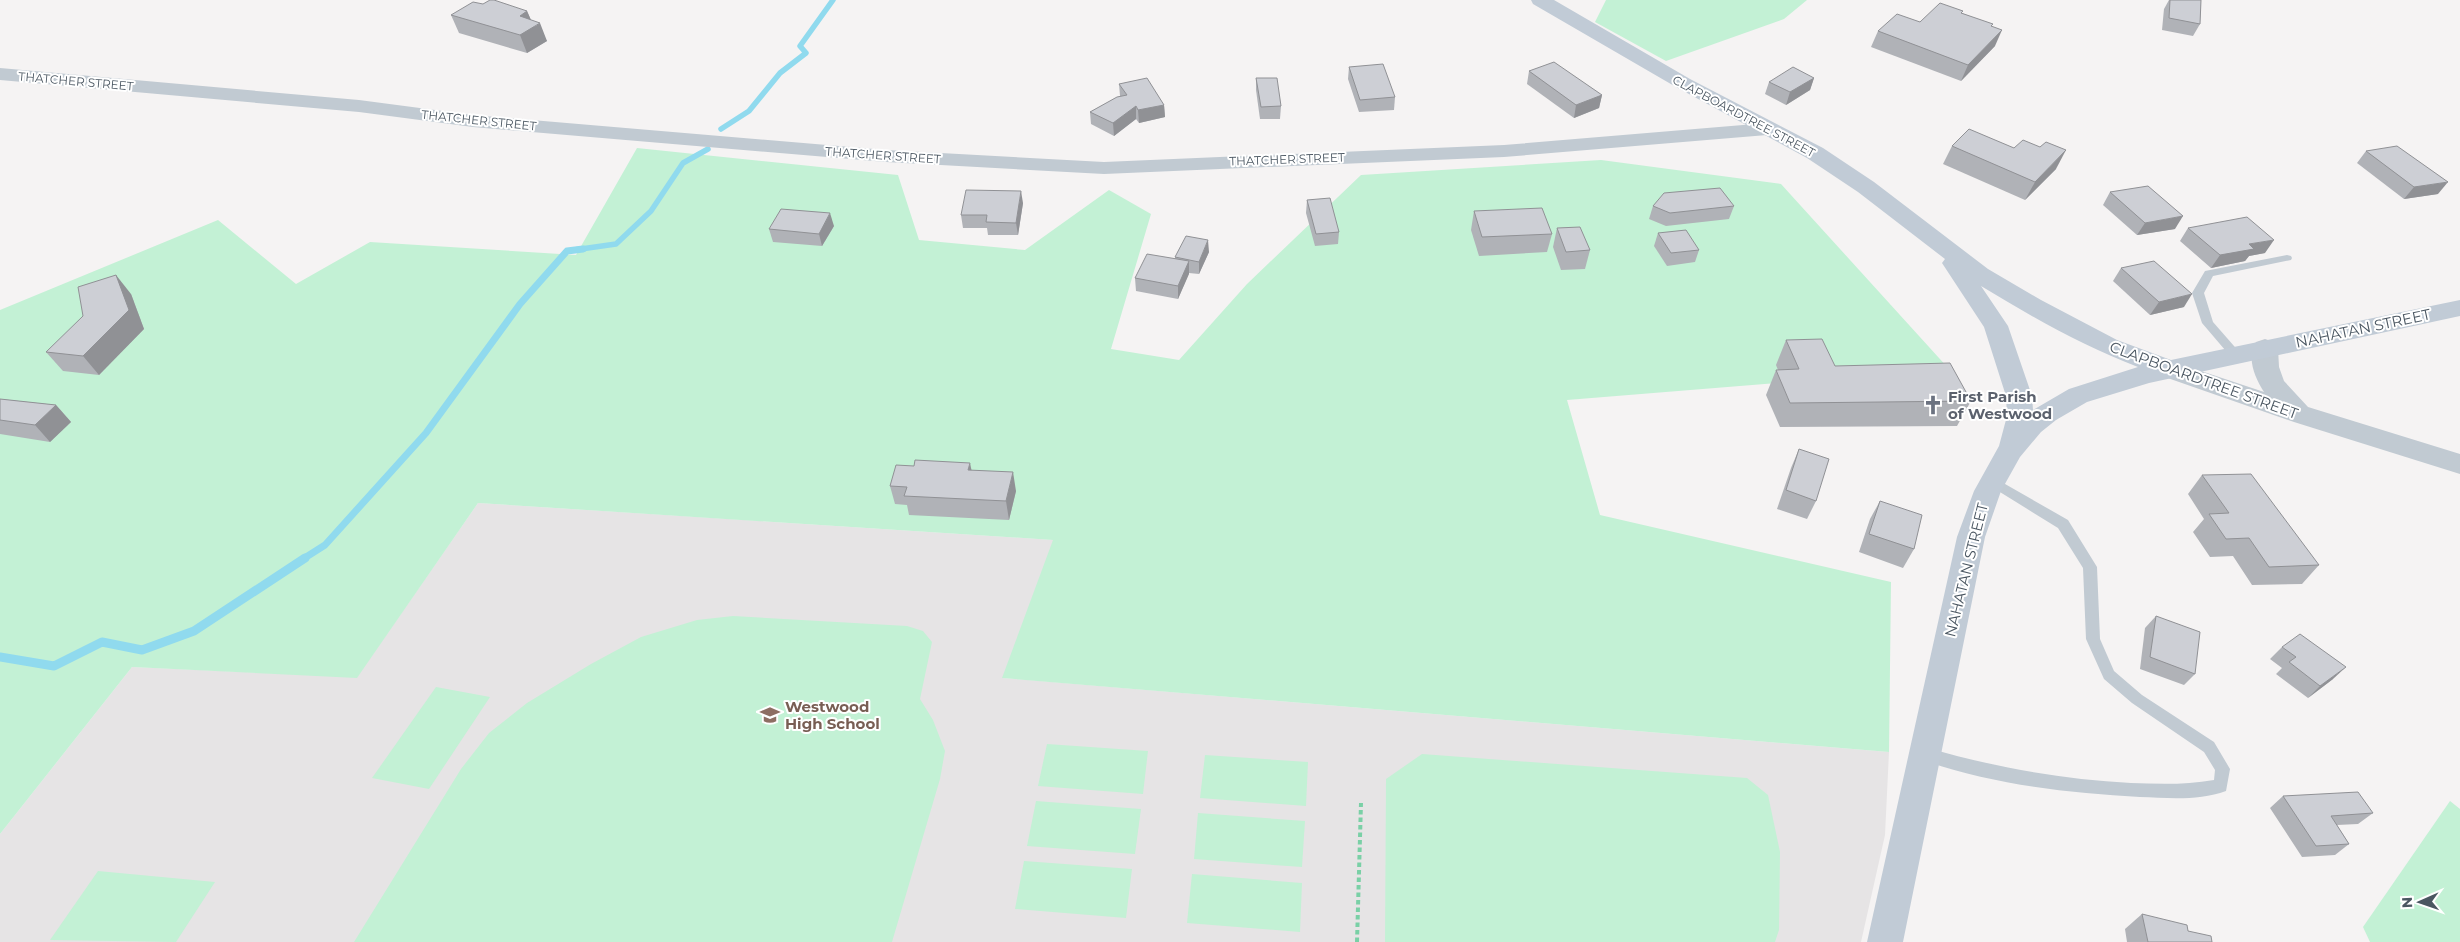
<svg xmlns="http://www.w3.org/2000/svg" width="2460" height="942" font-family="Montserrat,sans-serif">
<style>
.education{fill:#e6e4e5}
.green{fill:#c3f1d5}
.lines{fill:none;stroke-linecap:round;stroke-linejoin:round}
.stream-far2{stroke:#90daee;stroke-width:5.5}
.stream-far1{stroke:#90daee;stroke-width:7}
.stream{stroke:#90daee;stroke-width:9}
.path{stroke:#7ad0a6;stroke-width:4;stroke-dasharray:4.5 3;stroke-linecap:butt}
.service{fill:#c1cad2;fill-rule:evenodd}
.minor{fill:#c1cad2;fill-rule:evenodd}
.tertiary{fill:#c1cad2;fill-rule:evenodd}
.secondary{fill:#c1cbd6;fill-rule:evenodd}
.wall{fill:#b0b2b7}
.shaded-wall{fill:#909195}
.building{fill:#cdcfd5;stroke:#909195}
.labels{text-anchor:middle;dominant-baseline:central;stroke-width:4;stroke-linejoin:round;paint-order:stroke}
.far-street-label{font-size:12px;fill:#4a5661;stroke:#fff}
.street-label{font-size:15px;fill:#4a5661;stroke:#fff}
.worship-label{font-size:15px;font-weight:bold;fill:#5b616d;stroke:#fff;text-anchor:start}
.education-label{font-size:15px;font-weight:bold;fill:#785e54;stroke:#fff;text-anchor:start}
</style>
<rect width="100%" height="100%" fill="#f5f3f3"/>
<!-- education -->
<path class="education" d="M478 503 1054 540 1003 678 1889 752 1885 835 1861 942H0V834L132 667 357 677Z"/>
<!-- green -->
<g class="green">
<path d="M1606 0H1807L1784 19 1666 61 1595 22Z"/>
<path d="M637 148 898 175 919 240 1025 250 1109 190 1151 214 1111 349 1179 360 1247 284 1361 175 1601 160 1781 184 1949 369 1567 400 1600 515 1891 582 1889 752 1002 678 1053 540 478 503 357 678 132 667 0 834V310L218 220 296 284 370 242 576 255Z"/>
<path d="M733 616 907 626 923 631 932 642 920 699 933 720 945 751 940 779 892 942H354L461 769 489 733 527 703 591 664 641 637 697 620Z"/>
<path d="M436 687 490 697 429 789 372 778Z"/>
<path d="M1047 744 1148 751 1143 794 1038 786Z"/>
<path d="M1422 754 1747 778 1768 795 1780 852 1779 930 1775 942H1385L1386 779Z"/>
<path d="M1205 755 1308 762 1306 806 1200 798Z"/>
<path d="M1036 801 1141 809 1135 854 1027 846Z"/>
<path d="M2450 801 2460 809V942H2370L2363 927Z"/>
<path d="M1198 813 1305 821 1302 867 1194 859Z"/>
<path d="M1024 861 1132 869 1126 918 1015 909Z"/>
<path d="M98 871 215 882 176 942 50 940Z"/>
<path d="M1192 874 1302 883 1300 932 1187 923Z"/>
</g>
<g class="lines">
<!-- stream-far2 -->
<g class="stream-far2">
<path d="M721 129 749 111 780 73 806 53 800 46 833 0"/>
<path d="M574 250 616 244 651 211 683 163 708 149"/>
</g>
<!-- stream-far1 -->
<path class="stream-far1" d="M303 559 325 545 426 433 520 304 567 251 583 249"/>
<!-- stream -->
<path class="stream" d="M0 657 54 666 102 642 142 650 194 631 305 558"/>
<!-- path -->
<path class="path" d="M1357 942 1361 803"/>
<!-- service -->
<g class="service">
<path d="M2287 255 2291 256 2292 258 2291 260 2213 276 2204 293 2213 322 2241 354 2239 357H2231L2202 323 2192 293 2205 271Z"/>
<path d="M1991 476 2068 520 2097 567 2100 639 2114 671 2142 695 2214 742 2230 769 2226 791C2199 801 2168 798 2140 797 2066 793 1989 784 1920 759L1918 754 1920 749 1925 747C1992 767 2061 779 2131 783 2159 784 2186 785 2214 780L2215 770 2204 752 2132 703 2104 679 2086 639 2083 568 2058 528 1987 484 1985 481Z"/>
</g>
<!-- minor -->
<path class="minor" d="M0 68 359 100 473 115 886 150 1104 162 1504 145 1767 123 1774 125 1777 129 1774 133 1767 135 1504 157 1104 174 886 162 473 127 359 112 0 80Z"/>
<!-- tertiary -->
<path class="tertiary" d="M2265 339 2274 342 2278 348 2279 367 2284 381 2308 407 2460 454V474L2294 422 2159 375 2155 369 2159 363 2168 360 2264 392C2255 378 2246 358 2256 342Z"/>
<!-- secondary -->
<path class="secondary" d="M1531 0H1554L1690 79 1823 148 1874 182 1988 269 2041 300 2117 340 2171 360 2460 300V316L2149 383 2087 402 2056 420 2041 432 2020 457 2001 491 1985 537 1903 942H1867L1957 537 1974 491 1999 446 2007 416 2006 396 1984 327 1942 263 1945 259 1858 192 1807 158 1676 87 1533 4ZM1981 286C2032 317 2083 346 2138 367L2069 389 2033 410 2032 396 2008 326Z"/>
</g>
<!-- wall -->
<g class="wall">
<path d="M2169 0H2201L2200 24 2193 36 2162 30 2164 9Z"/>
<path d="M483 4 527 11 531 20 547 41 527 53 459 33 451 15Z"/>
<path d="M1962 13 1992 26 1995 46 1961 81 1871 47 1878 31Z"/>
<path d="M1349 67 1395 97 1394 110 1359 112 1348 79Z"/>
<path d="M1529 71 1602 95 1599 108 1574 118 1527 84Z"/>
<path d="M1256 78 1281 106 1280 119H1260L1256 90Z"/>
<path d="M1814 78 1810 90 1786 105 1765 94 1769 82Z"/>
<path d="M1119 84 1164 105 1165 117 1139 123 1136 119 1114 136 1091 124 1090 112 1120 96Z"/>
<path d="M1952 146 2056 169 2025 200 1943 164Z"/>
<path d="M2366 151 2438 194 2404 199 2357 163Z"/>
<path d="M2110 192 2175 229 2137 235 2103 205Z"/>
<path d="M1307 200 1339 232 1338 244 1315 246 1306 213Z"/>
<path d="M1023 203 1018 235H988L987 228H963L961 215Z"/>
<path d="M1653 206H1734L1729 219 1666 226 1649 219Z"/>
<path d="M1474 211 1552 234 1547 252 1479 256 1471 230Z"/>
<path d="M834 226 822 246 773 242 769 229Z"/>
<path d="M1557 228 1590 250 1585 269 1561 270 1553 247Z"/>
<path d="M2188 228 2265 253 2249 256 2245 261 2211 268 2180 241Z"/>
<path d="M1658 233 1699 250 1695 262 1667 266 1654 246Z"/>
<path d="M1209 252 1199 274 1189 273 1178 299 1136 291 1135 278 1175 259V257Z"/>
<path d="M2121 268 2184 307 2150 315 2113 281Z"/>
<path d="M131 294 144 329 99 375 63 371 46 352Z"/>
<path d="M1786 340 1835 366 1971 401 1957 426 1780 427 1766 395 1776 370H1778L1776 365Z"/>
<path d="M0 399 56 405 71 422 50 442 0 434Z"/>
<path d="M1799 449 1816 501 1807 519 1777 509 1791 468Z"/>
<path d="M971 470 1016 491 1009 520 909 515 907 505 895 504 890 486Z"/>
<path d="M2202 475 2319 565 2302 584 2252 585 2233 556 2210 557 2193 532 2204 519 2188 494Z"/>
<path d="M1880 501 1914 549 1903 568 1859 552 1870 519Z"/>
<path d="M2156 616 2195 674 2184 685 2140 669 2145 628Z"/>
<path d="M2282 647 2333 679 2308 698 2276 674 2282 668 2270 659Z"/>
<path d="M2283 796 2373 813 2358 824 2337 825 2349 844 2335 855 2302 857 2270 808Z"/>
<path d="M2142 914 2188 931 2212 942H2127L2125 929Z"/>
</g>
<!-- shaded-wall -->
<g class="shaded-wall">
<path d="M527 11 534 27 540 23 547 41 527 53 520 35V16Z"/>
<path d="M2002 30 1995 46 1961 81 1968 65Z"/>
<path d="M1814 78 1810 90 1786 105 1790 92Z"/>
<path d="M1602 95 1599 108 1574 118 1576 105Z"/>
<path d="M1164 105 1165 117 1139 123 1138 110Z"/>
<path d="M1136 106V119L1114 136 1113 123Z"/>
<path d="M2066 150 2056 169 2025 200 2035 182Z"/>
<path d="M2448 182 2438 194 2404 199 2414 187Z"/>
<path d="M1021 191 1023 203 1018 235 1016 223Z"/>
<path d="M830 213 834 226 822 246 819 234Z"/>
<path d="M2183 216 2175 229 2137 235 2145 223Z"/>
<path d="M1208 240 1209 252 1199 274V262Z"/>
<path d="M2274 240 2265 253 2249 256 2245 261 2211 268 2220 255 2249 244Z"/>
<path d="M1189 261V274L1178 299V286Z"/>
<path d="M116 275 131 294 144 329 99 375 83 356Z"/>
<path d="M2192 294 2184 307 2150 315 2159 302Z"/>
<path d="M56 405 71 422 50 442 35 425Z"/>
<path d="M970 463 974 482 968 470Z"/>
<path d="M1013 472 1016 491 1009 520 1006 501Z"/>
<path d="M2346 667 2333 679 2308 698 2320 686Z"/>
</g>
<!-- building -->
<g class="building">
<path d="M490 0H494L527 11 520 16 540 23 520 35 451 15 473 2 483 4Z"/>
<path d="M2170 0H2201L2200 24 2169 18Z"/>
<path d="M1940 3 1963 11 1961 13 1993 24 1991 26 2002 30 1968 65 1878 31 1897 14 1920 22Z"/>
<path d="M1554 62 1602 95 1576 105 1529 71Z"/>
<path d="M1383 64 1395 97 1360 100 1349 67Z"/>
<path d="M1793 67 1814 78 1790 92 1769 82Z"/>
<path d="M1147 78 1164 105 1138 110 1136 106 1113 123 1090 112 1117 97 1127 95 1119 84Z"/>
<path d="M1256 78H1277L1281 106 1261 107Z"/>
<path d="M1969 129 2014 148 2023 140 2040 147 2046 142 2066 150 2035 182 1952 146Z"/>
<path d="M2397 146 2448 182 2414 187 2366 151Z"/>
<path d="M2148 186 2183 216 2145 223 2110 192Z"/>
<path d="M1720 188 1734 206 1670 213 1653 206 1664 193Z"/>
<path d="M966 190 1021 191 1016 223 986 222 987 215H961Z"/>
<path d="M1330 198 1339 232 1316 234 1307 200Z"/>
<path d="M1542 208 1552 234 1482 237 1474 211Z"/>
<path d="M781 209 830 213 819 234 769 229Z"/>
<path d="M2247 217 2274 240 2249 244 2254 249 2220 255 2188 228Z"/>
<path d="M1580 227 1590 250 1566 252 1557 228Z"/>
<path d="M1686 230 1699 250 1671 253 1658 233Z"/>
<path d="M1186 236 1208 240 1199 262 1175 257Z"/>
<path d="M1147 254 1189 261 1178 286 1135 278Z"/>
<path d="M2154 261 2192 294 2159 302 2121 268Z"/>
<path d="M116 275 129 310 83 356 46 352 83 316 78 287Z"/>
<path d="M1822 339 1835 366 1950 363 1971 401 1790 403 1776 370 1799 369 1786 340Z"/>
<path d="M0 399 56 405 35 425 0 420Z"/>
<path d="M1799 449 1829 459 1816 501 1786 490Z"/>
<path d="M915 460 970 463 968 470 1013 472 1006 501 904 496 907 487 890 486 896 465 914 466Z"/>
<path d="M2251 474 2319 565 2269 567 2249 538 2226 539 2209 514 2229 513 2202 475Z"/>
<path d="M1880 501 1922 515 1914 549 1869 534Z"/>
<path d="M2156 616 2200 632 2195 674 2150 657Z"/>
<path d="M2300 634 2346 667 2320 686 2289 662 2296 657 2282 647Z"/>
<path d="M2358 792 2373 813 2331 816 2349 844 2316 846 2283 796Z"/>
<path d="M2142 914 2187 925 2188 931 2211 936 2212 942H2148Z"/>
</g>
<!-- icons -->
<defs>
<symbol id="church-bare" viewBox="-9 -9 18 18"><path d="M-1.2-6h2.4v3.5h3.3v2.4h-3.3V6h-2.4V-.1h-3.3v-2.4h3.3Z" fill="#6b7280" stroke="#fff" stroke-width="2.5" paint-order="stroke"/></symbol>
<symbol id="school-bare" viewBox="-9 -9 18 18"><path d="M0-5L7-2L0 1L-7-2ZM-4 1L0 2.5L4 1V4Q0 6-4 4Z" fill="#8d6e63" stroke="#fff" stroke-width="2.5" paint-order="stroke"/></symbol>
</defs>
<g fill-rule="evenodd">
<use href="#church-bare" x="1919" y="391" width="28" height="28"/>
<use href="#school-bare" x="756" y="701" width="28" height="28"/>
</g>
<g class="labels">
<!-- far-street labels -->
<g class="far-street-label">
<text transform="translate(76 81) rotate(5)">THATCHER STREET</text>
<text transform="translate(1744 116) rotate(28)">CLAPBOARDTREE STREET</text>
<text transform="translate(479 120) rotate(6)">THATCHER STREET</text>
<text transform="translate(883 155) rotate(4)">THATCHER STREET</text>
<text transform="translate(1287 159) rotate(-2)">THATCHER STREET</text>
</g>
<!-- street labels -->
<g class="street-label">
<text transform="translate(2363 328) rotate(-12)">NAHATAN STREET</text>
<text transform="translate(2204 380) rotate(20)">CLAPBOARDTREE STREET</text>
<text transform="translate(1966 570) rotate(-76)">NAHATAN STREET</text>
</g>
<!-- worship labels -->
<g class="worship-label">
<text x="1948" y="396">First Parish<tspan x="1948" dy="17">of Westwood</tspan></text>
</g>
<!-- education labels -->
<g class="education-label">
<text x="785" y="706">Westwood<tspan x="785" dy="17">High School</tspan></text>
</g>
</g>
<!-- north arrow -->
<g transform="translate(2420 902) rotate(268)" stroke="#ffffff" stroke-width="4" paint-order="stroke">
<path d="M0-4L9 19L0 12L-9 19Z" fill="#4a5661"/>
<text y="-8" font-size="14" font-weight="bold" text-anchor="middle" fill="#4a5661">N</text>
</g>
</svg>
